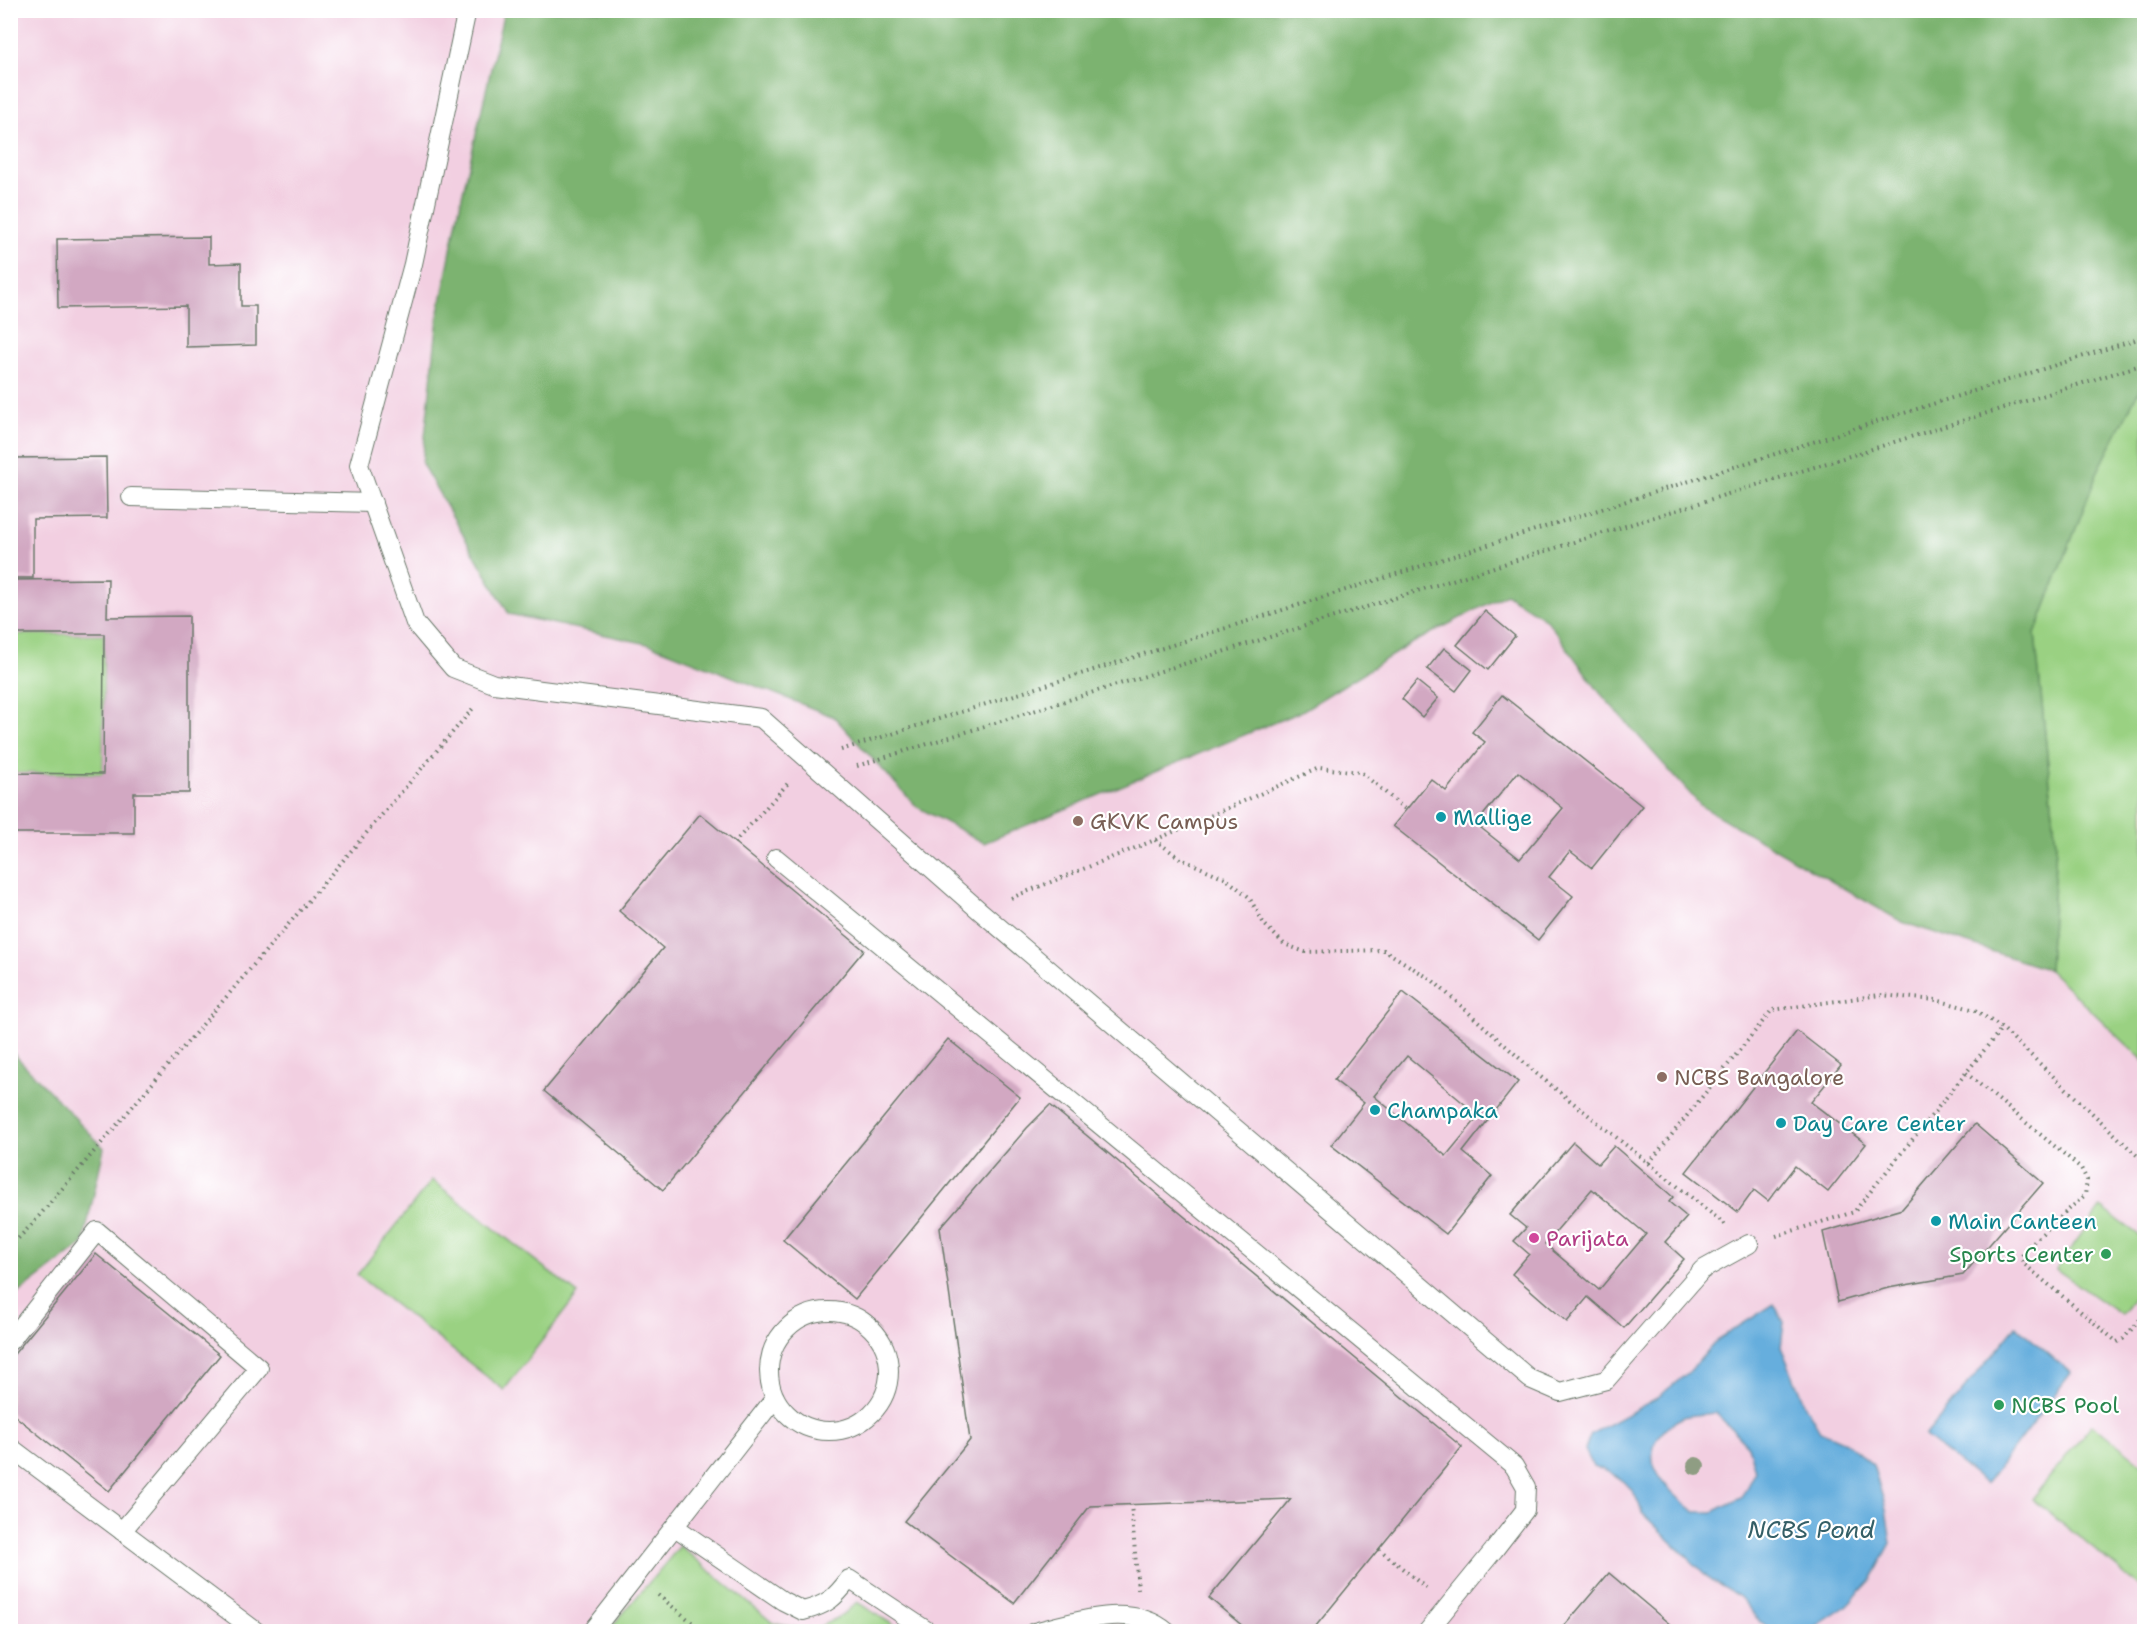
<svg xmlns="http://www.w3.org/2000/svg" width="2155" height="1642" font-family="'Shantell Sans',sans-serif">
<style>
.built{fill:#f2cfe1}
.green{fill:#9ad182;stroke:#5c875b;stroke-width:1.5}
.forest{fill:#7bb370;stroke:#4d7852;stroke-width:1.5}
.water{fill:#66aedd;stroke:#427688;stroke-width:1.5;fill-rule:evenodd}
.building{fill:#d2a8c2;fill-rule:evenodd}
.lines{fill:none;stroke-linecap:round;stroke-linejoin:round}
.service-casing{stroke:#697869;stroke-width:20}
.path{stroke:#697869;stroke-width:4;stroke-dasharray:1.5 4.5;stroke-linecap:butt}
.service{stroke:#fff;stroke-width:18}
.tree{fill:#8f9d83}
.culture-dot{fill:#0f9aa8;stroke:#fff;stroke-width:2}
.education-dot{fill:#8d6e63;stroke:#fff;stroke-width:2}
.hotel-dot{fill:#d1479c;stroke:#fff;stroke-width:2}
.leisure-dot{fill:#2e9e5b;stroke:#fff;stroke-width:2}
.labels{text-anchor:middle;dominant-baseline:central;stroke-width:4.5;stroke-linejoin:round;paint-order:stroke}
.culture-label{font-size:22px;fill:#0d838f;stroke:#fff;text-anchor:start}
.education-label{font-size:22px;fill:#785e54;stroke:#fff;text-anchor:start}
.hotel-label{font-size:22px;fill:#b23c85;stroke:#fff;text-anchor:start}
.leisure-label{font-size:22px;fill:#27864d;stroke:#fff;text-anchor:end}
.water-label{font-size:24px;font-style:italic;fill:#345f67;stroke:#fff}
</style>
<rect width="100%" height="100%" fill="#fff"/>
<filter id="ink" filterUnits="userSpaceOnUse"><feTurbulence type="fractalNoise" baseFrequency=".0167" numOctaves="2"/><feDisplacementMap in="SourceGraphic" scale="12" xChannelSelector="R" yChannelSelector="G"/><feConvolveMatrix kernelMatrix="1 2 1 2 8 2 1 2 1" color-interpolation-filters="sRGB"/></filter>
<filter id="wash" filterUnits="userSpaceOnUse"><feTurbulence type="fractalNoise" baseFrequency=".008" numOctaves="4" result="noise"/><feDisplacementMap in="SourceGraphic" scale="24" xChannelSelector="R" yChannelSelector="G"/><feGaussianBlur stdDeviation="1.35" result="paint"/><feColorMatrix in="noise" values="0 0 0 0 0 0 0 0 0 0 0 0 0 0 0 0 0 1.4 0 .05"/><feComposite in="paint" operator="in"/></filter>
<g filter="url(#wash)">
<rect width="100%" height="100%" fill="#f2e5cb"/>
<!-- built -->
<path class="built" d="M11 11H2144V1631L11 1632Z"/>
<!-- green -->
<g class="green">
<path d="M2144 380V1061L2049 970 2056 844 2035 634 2098 471Z"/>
<path d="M11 634H104L103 774 11 773Z"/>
<path d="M432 1180 578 1294 504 1390 357 1275Z"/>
<path d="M2101 1207 2144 1239V1285L2121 1315 2056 1269Z"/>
<path d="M2092 1424 2144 1466V1590L2032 1499Z"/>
<path d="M680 1546 773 1623 811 1631 843 1615 857 1602 903 1631H608Z"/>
</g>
<!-- forest -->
<g class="forest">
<path d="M504 11H2144V380L2098 471 2035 634 2056 844 2049 970 1902 922 1701 806 1600 693 1547 620 1506 594 1407 646 1302 711 984 843 917 807 834 717 652 645 509 614 422 464 438 317 458 214Z"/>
<path d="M11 1051 104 1148 83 1244 11 1299Z"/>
</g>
<!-- water -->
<g class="water">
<path d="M1774 1304 1784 1322 1781 1347 1805 1405 1820 1431 1845 1442 1873 1465 1886 1509 1891 1543 1871 1580 1845 1607 1809 1631H1773L1760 1622 1740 1597 1711 1580 1642 1513C1634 1484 1620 1475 1593 1466L1585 1450 1591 1434 1657 1398 1690 1371 1717 1340ZM1716 1413 1748 1446 1755 1471 1741 1498 1713 1512H1695C1680 1500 1663 1486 1655 1468 1646 1446 1664 1425 1684 1417 1694 1414 1706 1414 1716 1413Z"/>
<path d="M2016 1326 2071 1373 1986 1484 1925 1436Z"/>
</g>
<g id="blocks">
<!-- building -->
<g class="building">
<path d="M209 237V264L241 263V306H256V345L186 347V306L58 308 57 239Z"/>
<path d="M106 457 107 518 33 519V578H10V458Z"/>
<path d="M108 579 107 617 189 616V793H134V833H10V773L103 774 104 634H10V580Z"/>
<path d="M1485 611 1515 636 1488 670 1457 645Z"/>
<path d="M1444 648 1472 670 1456 691 1427 669Z"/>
<path d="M1417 681 1438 698 1422 717 1402 699Z"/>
<path d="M1502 695 1642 806 1592 868 1570 851 1549 877 1573 896 1538 940 1393 826 1431 779 1446 791 1485 742 1472 732ZM1518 772 1563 808 1520 859 1476 824Z"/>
<path d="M700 814 864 950 663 1190 544 1091 663 948 619 911Z"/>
<path d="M1403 992 1518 1082 1463 1152 1492 1176 1446 1234 1331 1145 1364 1103 1334 1080ZM1407 1056 1479 1116 1446 1156 1374 1096Z"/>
<path d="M1797 1031 1841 1065 1811 1102 1866 1144 1828 1192 1795 1166 1768 1201 1754 1190 1738 1212 1686 1172Z"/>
<path d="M948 1039 1020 1097 855 1299 783 1240Z"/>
<path d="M1050 1105 1462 1447 1311 1632H1250L1209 1598 1291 1499 1090 1506 1014 1603 904 1521 970 1440 940 1228 1027 1128Z"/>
<path d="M1975 1124 2043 1183 1963 1275 1888 1288 1838 1302 1823 1232 1902 1209Z"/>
<path d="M1573 1142 1598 1164 1614 1146 1673 1197 1669 1202 1687 1217 1665 1242 1684 1259 1624 1328 1588 1297 1567 1322 1512 1274 1529 1254 1514 1241 1526 1228 1510 1215ZM1592 1189 1646 1234 1599 1290 1545 1244Z"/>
<path d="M96 1254 220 1355 109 1491 10 1412V1359Z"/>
<path d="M1609 1573 1679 1632H1559Z"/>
</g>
</g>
</g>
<g filter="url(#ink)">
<use href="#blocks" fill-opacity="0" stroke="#697869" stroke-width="1.5"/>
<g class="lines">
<defs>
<g id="service">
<path d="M467 10 413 264 359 465 415 623 453 668 494 684 761 718 980 911 1530 1379 1560 1392 1606 1380 1702 1270 1749 1244"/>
<path d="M131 497 373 503"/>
<path d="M776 858 1514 1466 1526 1487 1525 1510 1494 1550 1427 1632"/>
<circle cx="829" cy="1371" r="60"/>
<path d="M10 1341 97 1231 259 1368 122 1531"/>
<path d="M10 1447 257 1632"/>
<path d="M675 1527 783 1601 803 1611C827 1605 835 1598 849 1579L929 1632"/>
<path d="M592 1632 775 1398"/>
<path d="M1034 1632C1074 1622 1132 1601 1167 1632"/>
</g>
</defs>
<!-- service casing -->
<use href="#service" class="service-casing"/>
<!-- path -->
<g class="path">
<path d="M841 750 2144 337"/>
<path d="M857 766 2144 364"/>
<path d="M1155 840 1181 859 1225 878 1249 897 1264 924 1284 944 1305 952 1384 950 1432 980 1537 1074 1726 1225"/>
<path d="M734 843 790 781"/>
<path d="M1011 898 1155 840 1319 768 1361 772 1406 810"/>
<path d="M1966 1073 2081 1168 2087 1180 2085 1195 2024 1250 2022 1257 2024 1264 2117 1342 2123 1339 2144 1315"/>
<path d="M1649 1163 1772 1010 1880 995 1936 1000 1975 1010 2002 1028 2144 1162"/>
<path d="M1776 1236 1854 1212 2002 1028"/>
<path d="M10 1247 33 1223 475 706"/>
<path d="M1131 1504 1138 1589"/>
<path d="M1379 1549 1426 1588"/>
<path d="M658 1595 704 1632"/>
</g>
<!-- service -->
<use href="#service" class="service"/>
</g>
<!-- trees -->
<circle class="tree" cx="1696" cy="1466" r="9"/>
</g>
<!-- markers -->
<g class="culture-dot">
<circle cx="1441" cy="817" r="6"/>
<circle cx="1375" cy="1110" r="6"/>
<circle cx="1781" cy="1123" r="6"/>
<circle cx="1936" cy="1221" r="6"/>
</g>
<g class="education-dot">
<circle cx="1078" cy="821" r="6"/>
<circle cx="1662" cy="1077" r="6"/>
</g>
<circle class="hotel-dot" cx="1534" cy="1238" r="6"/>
<g class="leisure-dot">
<circle cx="2106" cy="1254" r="6"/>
<circle cx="1999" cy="1405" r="6"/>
</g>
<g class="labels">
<!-- culture labels -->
<g class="culture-label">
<text x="1453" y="817">Mallige</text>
<text x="1387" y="1110">Champaka</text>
<text x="1793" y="1123">Day Care Center</text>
<text x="1948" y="1221">Main Canteen</text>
</g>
<!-- education labels -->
<g class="education-label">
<text x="1090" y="821">GKVK Campus</text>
<text x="1674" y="1077">NCBS Bangalore</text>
</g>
<!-- hotel labels -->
<g class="hotel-label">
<text x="1546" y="1238">Parijata</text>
</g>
<!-- leisure labels -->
<g class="leisure-label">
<text x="2094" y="1254">Sports Center</text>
<text x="2011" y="1405" text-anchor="start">NCBS Pool</text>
</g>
<!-- water labels -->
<g class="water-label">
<text x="1811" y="1530">NCBS Pond</text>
</g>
</g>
<!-- margin -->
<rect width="2155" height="1642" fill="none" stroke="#fff" stroke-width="36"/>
</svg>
